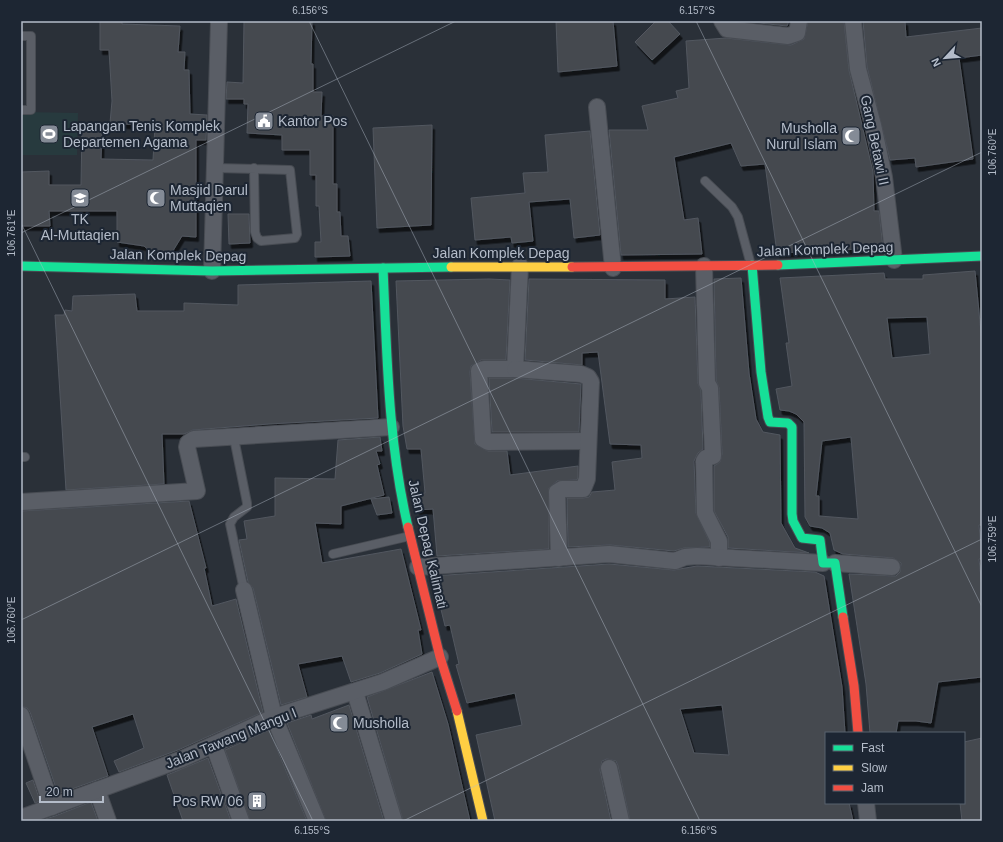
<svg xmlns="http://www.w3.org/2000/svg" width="1003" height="842" font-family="Arial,sans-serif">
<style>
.green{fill:#273a3e}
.building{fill:#444950;stroke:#52575f;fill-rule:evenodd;filter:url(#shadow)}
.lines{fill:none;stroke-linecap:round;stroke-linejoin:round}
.lane-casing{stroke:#484c53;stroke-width:10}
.street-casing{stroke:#484c53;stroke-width:18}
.fast-casing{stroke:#484c53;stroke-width:11}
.slow-casing{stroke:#484c53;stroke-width:11}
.jam-casing{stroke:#484c53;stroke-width:11}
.lane{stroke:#5a5e66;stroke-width:8}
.street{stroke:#5a5e66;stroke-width:16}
.fast{stroke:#16e098;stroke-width:9}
.slow{stroke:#ffcf43;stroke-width:9}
.jam{stroke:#f24e42;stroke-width:9}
.ticks{fill:none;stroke:#b4bcc9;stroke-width:1;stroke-opacity:0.45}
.labels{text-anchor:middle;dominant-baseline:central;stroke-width:4;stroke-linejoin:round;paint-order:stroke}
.poi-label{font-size:14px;fill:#b4bcc9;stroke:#1d2633;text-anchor:start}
.street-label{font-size:14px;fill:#b4bcc9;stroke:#1d2633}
.neatline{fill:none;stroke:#b4bcc9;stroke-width:1.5}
.ticks-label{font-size:10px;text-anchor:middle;fill:#b4bcc9}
</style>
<defs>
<filter id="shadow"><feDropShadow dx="2.5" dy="4.5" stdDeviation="0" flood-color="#0009"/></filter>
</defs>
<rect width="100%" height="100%" fill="#2a3038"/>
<!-- green -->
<path class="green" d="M21 112 78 113 77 155H21Z"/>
<!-- building -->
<g class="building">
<path d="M100 21H122V24L180 26 178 52H185L184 70H189L190 114 207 115 206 140H196V237L182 236 171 254 162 256 153 254 144 246 117 242V211H49L50 226H21V172L49 171V185H81L82 128 102 129 101 159 153 160 155 126 110 123 112 101 109 50H100Z"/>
<path d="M244 21H312L311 64H313V92H322L321 116H333V184H337V212H340L341 236H348L350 256 315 257V242H321L319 206H316V175H310V150H282V135L247 133 248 104H244V99H226L227 82 243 83Z"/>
<path d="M556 21H613L617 66 558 72Z"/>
<path d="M656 21H668L680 34 652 60 635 42Z"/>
<path d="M741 21H789L787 26Z"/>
<path d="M808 21H844L849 70 873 172 874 211H879L883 248 777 253 765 164 741 166 731 143 674 157 684 220 698 218 702 254 621 255 609 130H648L642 106 678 98 676 91 689 88 686 41 726 38 791 45 804 39Z"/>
<path d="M863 21H905L906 37 982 28V55L959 58 973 159 916 167 915 158 890 160 867 67Z"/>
<path d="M432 125 431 225 377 228 373 128Z"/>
<path d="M590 131 600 235 574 238 570 199 529 202 533 241 512 243 511 237 475 240 471 198 525 193 523 173 548 172 545 135Z"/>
<path d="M228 214H249L250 243 229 244Z"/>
<path d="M975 271 982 343V525H979L982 559H979L982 588V677L938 682 931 723 916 721H898L896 733H870L866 684 849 574 896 576 900 572 901 563 893 558 843 554 834 550 830 533 822 528 810 526 805 517 804 422 796 414 789 411 780 410 776 389 792 386 786 343H789L780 278 884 273 885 279H923V275ZM927 317 930 354 892 358 887 318ZM851 437 858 519 819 516V496H816L822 441Z"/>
<path d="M741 278 749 373 756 419 763 432 780 435 781 523 795 548 809 553 728 548V537L714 511V466L720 462 722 454 719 388 716 380 714 279Z"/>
<path d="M489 279 510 280 506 360H481L471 366 470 372 475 444 488 451H507L510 475 578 466V477L577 480 557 481 549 488V549L437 556 433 509 417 510 414 495 425 493 421 449H407L403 426 396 281Z"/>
<path d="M529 279 665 280V299L695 297 698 383 701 391 703 449 698 453 694 461 696 513 710 543V547L684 548 674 551 610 545 568 547 567 498H583L589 497 592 492 615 490 612 462 642 458 641 445 610 444 598 352 582 353V365L525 360Z"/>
<path d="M371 281 378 418 269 424 193 430 184 434H162L164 484 66 490 55 315H64L65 310 72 311 73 296 135 294 137 311H184V303L238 305V285Z"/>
<path d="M489 378H515L581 384 579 432H492Z"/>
<path d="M380 437 382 451H376L380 464 377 465 384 495 341 506V524L315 523 322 563 401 549 421 630H418L422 654 380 673 351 682 342 656 298 664 307 697 281 705 253 588 248 582 239 540 247 539 244 521 275 516V478L335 479 338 440Z"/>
<path d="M389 497 392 513 377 515 371 499Z"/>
<path d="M189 501 206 568H204L212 606 236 599 263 712 178 750 119 772 114 761 144 748 133 714 92 727 108 776 58 794 30 712 27 708 21 706V511Z"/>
<path d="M609 564 674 570 697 566 815 572 824 576 842 687 845 733H826V803H849L853 821H630L618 766 616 761 607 759 602 761 600 770 611 821H495L476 735 522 725 515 693 467 703 456 665 459 664 450 625 445 626 433 576ZM722 705 729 755 694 753 680 709Z"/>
<path d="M432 672 448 724 470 821H403L367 697Z"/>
<path d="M349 705 384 821H326L287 723 311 715 312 719Z"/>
<path d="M269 730 307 821H250L225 750Z"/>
<path d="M982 738V821H962L960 803H964V742Z"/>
<path d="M208 758 231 821H183L167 775Z"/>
<path d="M33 780 40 801 35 803 26 783Z"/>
<path d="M91 802 98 821 42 820 55 816Z"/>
</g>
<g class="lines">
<defs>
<g id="lane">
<path d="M21 36H31V110H21"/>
<path d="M216 168 290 170 297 234 295 238 261 241 257 238 255 232 254 168"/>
<path d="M705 181 732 207 738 217 751 265"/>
<path d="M234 438 247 503V507L234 517 230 524 244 590"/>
<path d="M21 457H25"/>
<path d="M333 554 410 536"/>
</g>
<g id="street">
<path d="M722 21 727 29 788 36 797 33 799 21"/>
<path d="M853 21 858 69 873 125 884 177 894 260"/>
<path d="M597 107 613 268"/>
<path d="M520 266 515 369H484L479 371 483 439 488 442 587 441"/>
<path d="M704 266 707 383 710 388 713 454V456L706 458 704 461 705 513 719 541V558"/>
<path d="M212 271 219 21"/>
<path d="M515 369 581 374 588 377 591 382 587 479 583 489H562L557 492 559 558"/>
<path d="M21 502 197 491 187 447 188 443 194 439 391 427"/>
<path d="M835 563 892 567"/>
<path d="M418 567 609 554 675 561 685 557 697 556 823 563"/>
<path d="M244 590 274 717 317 821"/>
<path d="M355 692 394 821"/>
<path d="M21 715 52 807"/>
<path d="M214 746 241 821"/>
<path d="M609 768 621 821"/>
<path d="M97 790 108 821"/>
<path d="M866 803 868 821"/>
<path d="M21 818 182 759 274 717 383 682 440 657"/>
</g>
<g id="fast">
<path d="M752 265 761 372 768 417 770 422 788 423 792 427V514L793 521 802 538 820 540 823 563H835L843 617"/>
<path d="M778 265 982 256"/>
<path d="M21 266 212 271 451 267"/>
<path d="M383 268C387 355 388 442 408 527"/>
</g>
<g id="slow">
<path d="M451 267H572"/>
<path d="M457 711 483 821"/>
</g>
<g id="jam">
<path d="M572 267 778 265"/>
<path d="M408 527 440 657 457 711"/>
<path d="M843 617 854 686 858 733"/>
</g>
</defs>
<!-- lane casing -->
<use href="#lane" class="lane-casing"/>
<!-- street casing -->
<use href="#street" class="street-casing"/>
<!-- fast casing -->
<use href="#fast" class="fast-casing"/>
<!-- slow casing -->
<use href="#slow" class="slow-casing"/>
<!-- jam casing -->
<use href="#jam" class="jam-casing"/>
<!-- lane -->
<use href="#lane" class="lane"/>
<!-- street -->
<use href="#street" class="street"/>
<!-- fast -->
<use href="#fast" class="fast"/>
<!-- slow -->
<use href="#slow" class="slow"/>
<!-- jam -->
<use href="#jam" class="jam"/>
</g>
<!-- ticks -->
<path class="ticks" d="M309 21 700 821M696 21 982 607M21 223 313 821M21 233 456 21M21 620 982 152M403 821 982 539"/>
<!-- icons -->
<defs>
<symbol id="civic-square" viewBox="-11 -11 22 22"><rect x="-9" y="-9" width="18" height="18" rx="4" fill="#848b96" stroke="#1d2633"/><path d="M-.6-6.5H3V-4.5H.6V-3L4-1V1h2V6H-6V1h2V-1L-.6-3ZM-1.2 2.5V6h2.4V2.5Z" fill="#fff"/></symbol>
<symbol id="stadium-square" viewBox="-11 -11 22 22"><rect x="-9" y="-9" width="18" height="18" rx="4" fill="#848b96" stroke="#1d2633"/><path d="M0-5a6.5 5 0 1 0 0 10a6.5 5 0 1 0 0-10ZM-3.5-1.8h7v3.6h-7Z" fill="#fff"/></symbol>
<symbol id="mosque-square" viewBox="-11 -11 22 22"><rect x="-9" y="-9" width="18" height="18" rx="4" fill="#848b96" stroke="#1d2633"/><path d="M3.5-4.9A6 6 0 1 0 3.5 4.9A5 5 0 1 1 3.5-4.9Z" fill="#fff"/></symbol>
<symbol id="school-square" viewBox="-11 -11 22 22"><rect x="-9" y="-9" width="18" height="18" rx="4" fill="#848b96" stroke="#1d2633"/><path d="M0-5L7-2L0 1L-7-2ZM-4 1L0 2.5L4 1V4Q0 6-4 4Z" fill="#fff"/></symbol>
<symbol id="building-square" viewBox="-11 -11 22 22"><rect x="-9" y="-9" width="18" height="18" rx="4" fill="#848b96" stroke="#1d2633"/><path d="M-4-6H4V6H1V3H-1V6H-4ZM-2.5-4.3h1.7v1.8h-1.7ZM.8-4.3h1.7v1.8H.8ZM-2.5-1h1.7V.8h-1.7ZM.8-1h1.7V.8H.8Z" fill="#fff"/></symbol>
</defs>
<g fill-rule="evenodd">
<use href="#civic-square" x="253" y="110" width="22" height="22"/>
<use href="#stadium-square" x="38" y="123" width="22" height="22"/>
<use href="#mosque-square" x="840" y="125" width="22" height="22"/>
<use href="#school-square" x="69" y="187" width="22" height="22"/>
<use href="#mosque-square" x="145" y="187" width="22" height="22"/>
<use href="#mosque-square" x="328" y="712" width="22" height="22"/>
<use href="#building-square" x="246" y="790" width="22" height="22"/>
</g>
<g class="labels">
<!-- poi labels -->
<g class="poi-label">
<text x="278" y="121">Kantor Pos</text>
<text x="63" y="126">Lapangan Tenis Komplek<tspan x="63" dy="16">Departemen Agama</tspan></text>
<text x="837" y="128" text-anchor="end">Musholla<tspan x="837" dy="16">Nurul Islam</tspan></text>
<text x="170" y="190">Masjid Darul<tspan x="170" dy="16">Muttaqien</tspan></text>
<text x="80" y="219" text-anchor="middle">TK<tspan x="80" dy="16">Al-Muttaqien</tspan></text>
<text x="353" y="723">Musholla</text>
<text x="243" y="801" text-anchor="end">Pos RW 06</text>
</g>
<!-- street labels -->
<g class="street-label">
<text transform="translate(875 140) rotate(78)">Gang Betawi II</text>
<text transform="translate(825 249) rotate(-2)">Jalan Komplek Depag</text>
<text x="501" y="253">Jalan Komplek Depag</text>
<text transform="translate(178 255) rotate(1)">Jalan Komplek Depag</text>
<text transform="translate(428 544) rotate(77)">Jalan Depag Kalimati</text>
<text transform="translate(231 738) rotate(-22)">Jalan Tawang Mangu I</text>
</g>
</g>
<!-- border -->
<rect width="1003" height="842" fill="none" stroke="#1d2633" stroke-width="44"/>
<!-- legend -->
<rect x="825" y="732" width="140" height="72" fill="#1d2633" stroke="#59626f"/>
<rect x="833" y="745" width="20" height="6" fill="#16e098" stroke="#59626f"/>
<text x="861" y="752" font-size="12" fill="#b4bcc9">Fast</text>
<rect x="833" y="765" width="20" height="6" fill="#ffcf43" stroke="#59626f"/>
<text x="861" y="772" font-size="12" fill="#b4bcc9">Slow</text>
<rect x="833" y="785" width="20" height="6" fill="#f24e42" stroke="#59626f"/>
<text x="861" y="792" font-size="12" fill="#b4bcc9">Jam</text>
<!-- north arrow -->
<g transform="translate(945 58) rotate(244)" stroke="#1d2633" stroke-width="3" paint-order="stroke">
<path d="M0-3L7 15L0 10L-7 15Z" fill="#b4bcc9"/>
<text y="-6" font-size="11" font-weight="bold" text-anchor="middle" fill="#b4bcc9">N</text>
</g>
<!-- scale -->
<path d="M40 796v6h63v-6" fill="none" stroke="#b4bcc9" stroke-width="2"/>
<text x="46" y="796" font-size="12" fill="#b4bcc9" stroke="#1d2633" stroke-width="3" paint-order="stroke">20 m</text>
<rect x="22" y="22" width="959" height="798" class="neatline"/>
<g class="ticks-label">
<text x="310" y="14">6.156°S</text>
<text x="697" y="14">6.157°S</text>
<text transform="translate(992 152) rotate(-90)" y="4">106.760°E</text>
<text transform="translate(11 233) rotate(-90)" y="4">106.761°E</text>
<text transform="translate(992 539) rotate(-90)" y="4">106.759°E</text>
<text transform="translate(11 620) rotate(-90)" y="4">106.760°E</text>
<text x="312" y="834">6.155°S</text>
<text x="699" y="834">6.156°S</text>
</g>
</svg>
